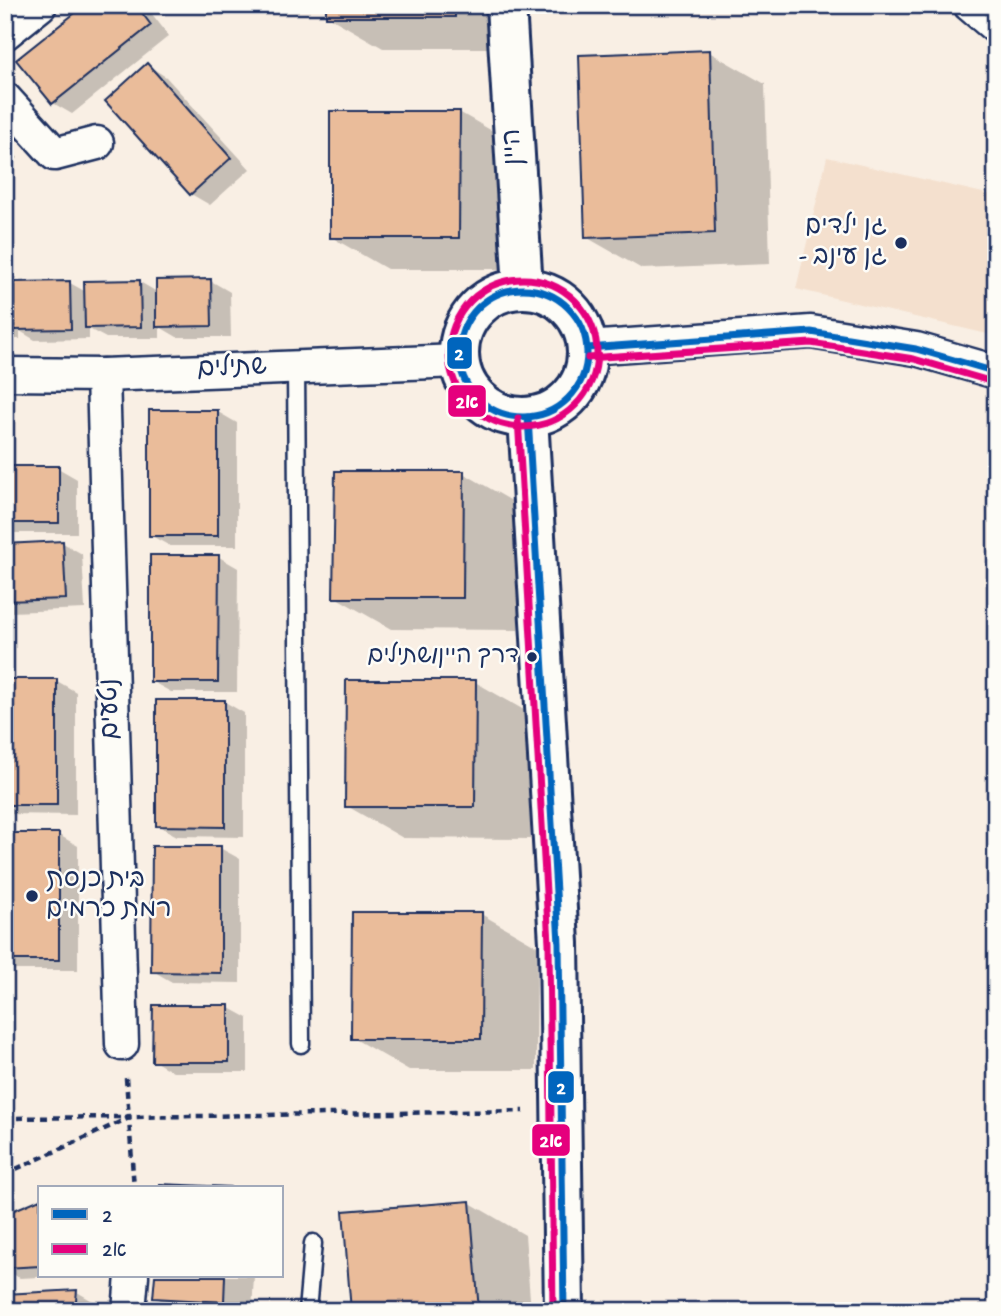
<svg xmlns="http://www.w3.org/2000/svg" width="1001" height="1316" font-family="'Gochi Hand','Playpen Sans Hebrew',sans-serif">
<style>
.built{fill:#f4e0ce}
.shadow{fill:#0003}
.building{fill:#eabc9a;stroke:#1b2f5e;stroke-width:2}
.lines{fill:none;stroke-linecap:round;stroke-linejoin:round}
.lane-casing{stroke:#1b2f5e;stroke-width:21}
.street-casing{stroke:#1b2f5e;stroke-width:37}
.secondary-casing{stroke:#1b2f5e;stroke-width:44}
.path{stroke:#1b2f5e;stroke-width:4.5;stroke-dasharray:7 5;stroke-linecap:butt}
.lane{stroke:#fdfcf7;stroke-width:16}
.street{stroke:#fdfcf7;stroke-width:32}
.secondary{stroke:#fdfcf7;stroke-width:38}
.bus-1-casing{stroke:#fdfcf7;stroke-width:12}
.bus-2-casing{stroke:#fdfcf7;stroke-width:12}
.bus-1{stroke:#0065bd;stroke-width:7}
.bus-2{stroke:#e5007d;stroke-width:7}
.poi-dot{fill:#1b2f5e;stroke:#fdfcf7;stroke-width:2.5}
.labels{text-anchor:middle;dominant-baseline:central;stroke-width:5;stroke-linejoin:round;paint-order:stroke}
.bus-label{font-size:24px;fill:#1b2f5e;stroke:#fdfcf7;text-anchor:end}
.street-label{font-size:26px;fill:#1b2f5e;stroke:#fdfcf7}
.poi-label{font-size:26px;fill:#1b2f5e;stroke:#fdfcf7;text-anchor:end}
.line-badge{stroke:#fdfcf7;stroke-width:2.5}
.badge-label{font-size:19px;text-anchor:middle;font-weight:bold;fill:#fff}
</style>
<rect width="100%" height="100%" fill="#f9efe4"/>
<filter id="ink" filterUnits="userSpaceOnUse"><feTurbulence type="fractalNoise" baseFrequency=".0143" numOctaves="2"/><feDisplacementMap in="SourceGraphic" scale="14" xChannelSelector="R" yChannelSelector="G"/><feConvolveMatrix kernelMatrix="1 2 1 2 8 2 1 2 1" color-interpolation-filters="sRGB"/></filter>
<g filter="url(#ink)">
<!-- built -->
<path class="built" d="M827 157 996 196V336L796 289Z"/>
<!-- shadow -->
<g class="shadow">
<path d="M88 5H145L169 36 72 114 53 103Z"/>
<path d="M182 5H194L189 9Z"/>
<path d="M327 5H510V48H383L327 16Z"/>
<path d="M631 5H710L635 8Z"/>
<path d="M709 52 765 84 770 264 642 269 586 237Z"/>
<path d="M147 65 166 77 250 169 210 205 191 194Z"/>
<path d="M459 112 515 144 514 269H387L331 237Z"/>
<path d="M5 142 18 158 5 168Z"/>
<path d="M211 281 230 292 231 337H177L160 327V338H106L89 329V339L35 340 20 331V339H5V285L16 291 70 283 86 292 140 282 157 292Z"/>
<path d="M218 412 237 423V546H170L150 535Z"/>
<path d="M5 467 58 468 77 479V533H5Z"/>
<path d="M463 473 519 505 518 630 391 629 335 597Z"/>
<path d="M63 543 82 554 85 609 11 612 5 609V546Z"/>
<path d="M219 557 238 568 237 692H171L151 681Z"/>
<path d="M5 681H57L76 692V815L5 814Z"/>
<path d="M475 682 531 714 530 839 403 838 347 806Z"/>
<path d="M225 702 244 713V837L177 836 157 825Z"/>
<path d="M5 835H59L78 846V970H11L5 967Z"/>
<path d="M220 848 240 859V983L172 982 153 971Z"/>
<path d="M481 914 537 946 536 1070H409L353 1038Z"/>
<path d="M228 1007 248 1018V1072H173L154 1061Z"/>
<path d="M40 1201V1276H59L20 1278 5 1270V1216Z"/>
<path d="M470 1203 525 1235 531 1311H353Z"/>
<path d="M156 1276H254L252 1311H179L155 1297Z"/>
<path d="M77 1292 96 1303 95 1311H5Z"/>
</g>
<!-- building -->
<g class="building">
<path d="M85 5H136L151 25 52 104 16 60Z"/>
<rect x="326" y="5" width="129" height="12"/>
<path d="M710 50 715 233 585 238 579 55Z"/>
<path d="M147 63 231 158 190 195 105 101Z"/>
<path d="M330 111H460L459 238H330Z"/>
<path d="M211 279 212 326 156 327V280Z"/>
<path d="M140 280 141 327 85 328 84 281Z"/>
<path d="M70 281 71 329 14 330V282Z"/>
<rect x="149" y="410" width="69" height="126"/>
<rect x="5" y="466" width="54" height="57"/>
<path d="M335 471H464L463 598H333Z"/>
<path d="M63 541 66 599 5 601V544Z"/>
<path d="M150 555H219L218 682H150Z"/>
<rect x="5" y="679" width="52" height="126"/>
<path d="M346 680H476L475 807H345Z"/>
<path d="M156 700H225V827L156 826Z"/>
<rect x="5" y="833" width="54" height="127"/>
<path d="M152 846H221V973L151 972Z"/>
<path d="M352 912H482L481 1039H351Z"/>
<path d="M153 1005H229V1062H152Z"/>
<path d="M160 1184 230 1187V1188H160Z"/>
<path d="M40 1199V1266L5 1268V1214Z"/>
<path d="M470 1201 479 1311H351L343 1211Z"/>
<path d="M155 1276H225L224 1302 153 1298Z"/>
<path d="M77 1290 75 1311H5V1294Z"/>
</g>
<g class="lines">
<defs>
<g id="lane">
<path d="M296 367 301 1044"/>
<path d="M307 1311 313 1243"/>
</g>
<g id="street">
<path d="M970 5 996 27"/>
<path d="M5 33 40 5"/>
<path d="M5 99 55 154 97 143"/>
<path d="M587 348 811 332 916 349 996 372"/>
<path d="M5 374 103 375 459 361"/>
<path d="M103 375 122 1044"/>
<path d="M129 1311 132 1276"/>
</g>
<g id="secondary">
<path d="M506 5 523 289"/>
<circle cx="523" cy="353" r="64"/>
<path d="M528 417 559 943 564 1311"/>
</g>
</defs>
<!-- lane casing -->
<use href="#lane" class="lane-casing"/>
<!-- street casing -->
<use href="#street" class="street-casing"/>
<!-- secondary casing -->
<use href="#secondary" class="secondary-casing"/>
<!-- path -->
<g class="path">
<path d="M126 1078 134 1188"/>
<path d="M5 1118 127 1117"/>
<path d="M5 1174 131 1117 524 1111"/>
</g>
<!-- lane -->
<use href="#lane" class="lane"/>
<!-- street -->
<use href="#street" class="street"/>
<!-- secondary -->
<use href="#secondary" class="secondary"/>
<defs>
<g id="bus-1">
<circle cx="523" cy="353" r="64"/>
<path d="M587 348 811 332 916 349 996 372"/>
<path d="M528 417 559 943 564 1311"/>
</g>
<g id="bus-2">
<circle cx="523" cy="353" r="74"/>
<path d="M588 358 811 343 914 359 993 382"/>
<path d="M518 418 549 943 553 1311"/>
</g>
</defs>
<!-- bus-1 casing -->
<use href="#bus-1" class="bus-1-casing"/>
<!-- bus-2 casing -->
<use href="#bus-2" class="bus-2-casing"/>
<!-- bus-1 -->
<use href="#bus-1" class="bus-1"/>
<!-- bus-2 -->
<use href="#bus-2" class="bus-2"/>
</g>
</g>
<!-- markers -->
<g class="poi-dot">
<circle cx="901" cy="243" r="7"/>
<circle cx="532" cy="657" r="6"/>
<circle cx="32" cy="896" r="7"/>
</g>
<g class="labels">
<!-- bus labels -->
<g class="bus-label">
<text x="519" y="657">דרך היין/שתילים</text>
</g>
<!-- street labels -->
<g class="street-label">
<text transform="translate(515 147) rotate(-93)">היין</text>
<text transform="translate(232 370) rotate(-2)">שתילים</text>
<text transform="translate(112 709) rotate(-92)">נטעים</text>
</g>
<!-- poi labels -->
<g class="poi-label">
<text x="887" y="228">גן ילדים<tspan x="887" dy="30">- גן עינב</tspan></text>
<text x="46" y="881" text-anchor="start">בית כנסת<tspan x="46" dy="30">רמת כרמים</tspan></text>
</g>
</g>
<g class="line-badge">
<rect x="446" y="336" width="27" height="34" rx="7" fill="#0065bd"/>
<rect x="447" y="384" width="40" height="34" rx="7" fill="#e5007d"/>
<rect x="547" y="1070" width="28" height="34" rx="7" fill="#0065bd"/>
<rect x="531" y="1123" width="40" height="34" rx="7" fill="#e5007d"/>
</g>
<g class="badge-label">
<text x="459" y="360">2</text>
<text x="467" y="408">2א</text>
<text x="561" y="1094">2</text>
<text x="551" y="1147">2א</text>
</g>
<!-- margin -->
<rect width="1001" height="1316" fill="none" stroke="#fdfcf7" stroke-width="28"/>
<rect x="14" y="14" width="973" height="1288" fill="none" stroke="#1b2f5e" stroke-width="2.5" filter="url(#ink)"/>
<!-- legend -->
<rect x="38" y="1186" width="245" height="91" fill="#fdfcf7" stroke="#a3aaba" stroke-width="2"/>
<rect x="52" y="1209" width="35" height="10" fill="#0065bd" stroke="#a3aaba" stroke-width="2"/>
<text x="102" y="1222" font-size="21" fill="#1b2f5e">2</text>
<rect x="52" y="1244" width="35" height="10" fill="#e5007d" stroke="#a3aaba" stroke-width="2"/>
<text x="102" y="1256" font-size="21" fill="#1b2f5e">2א</text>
</svg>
